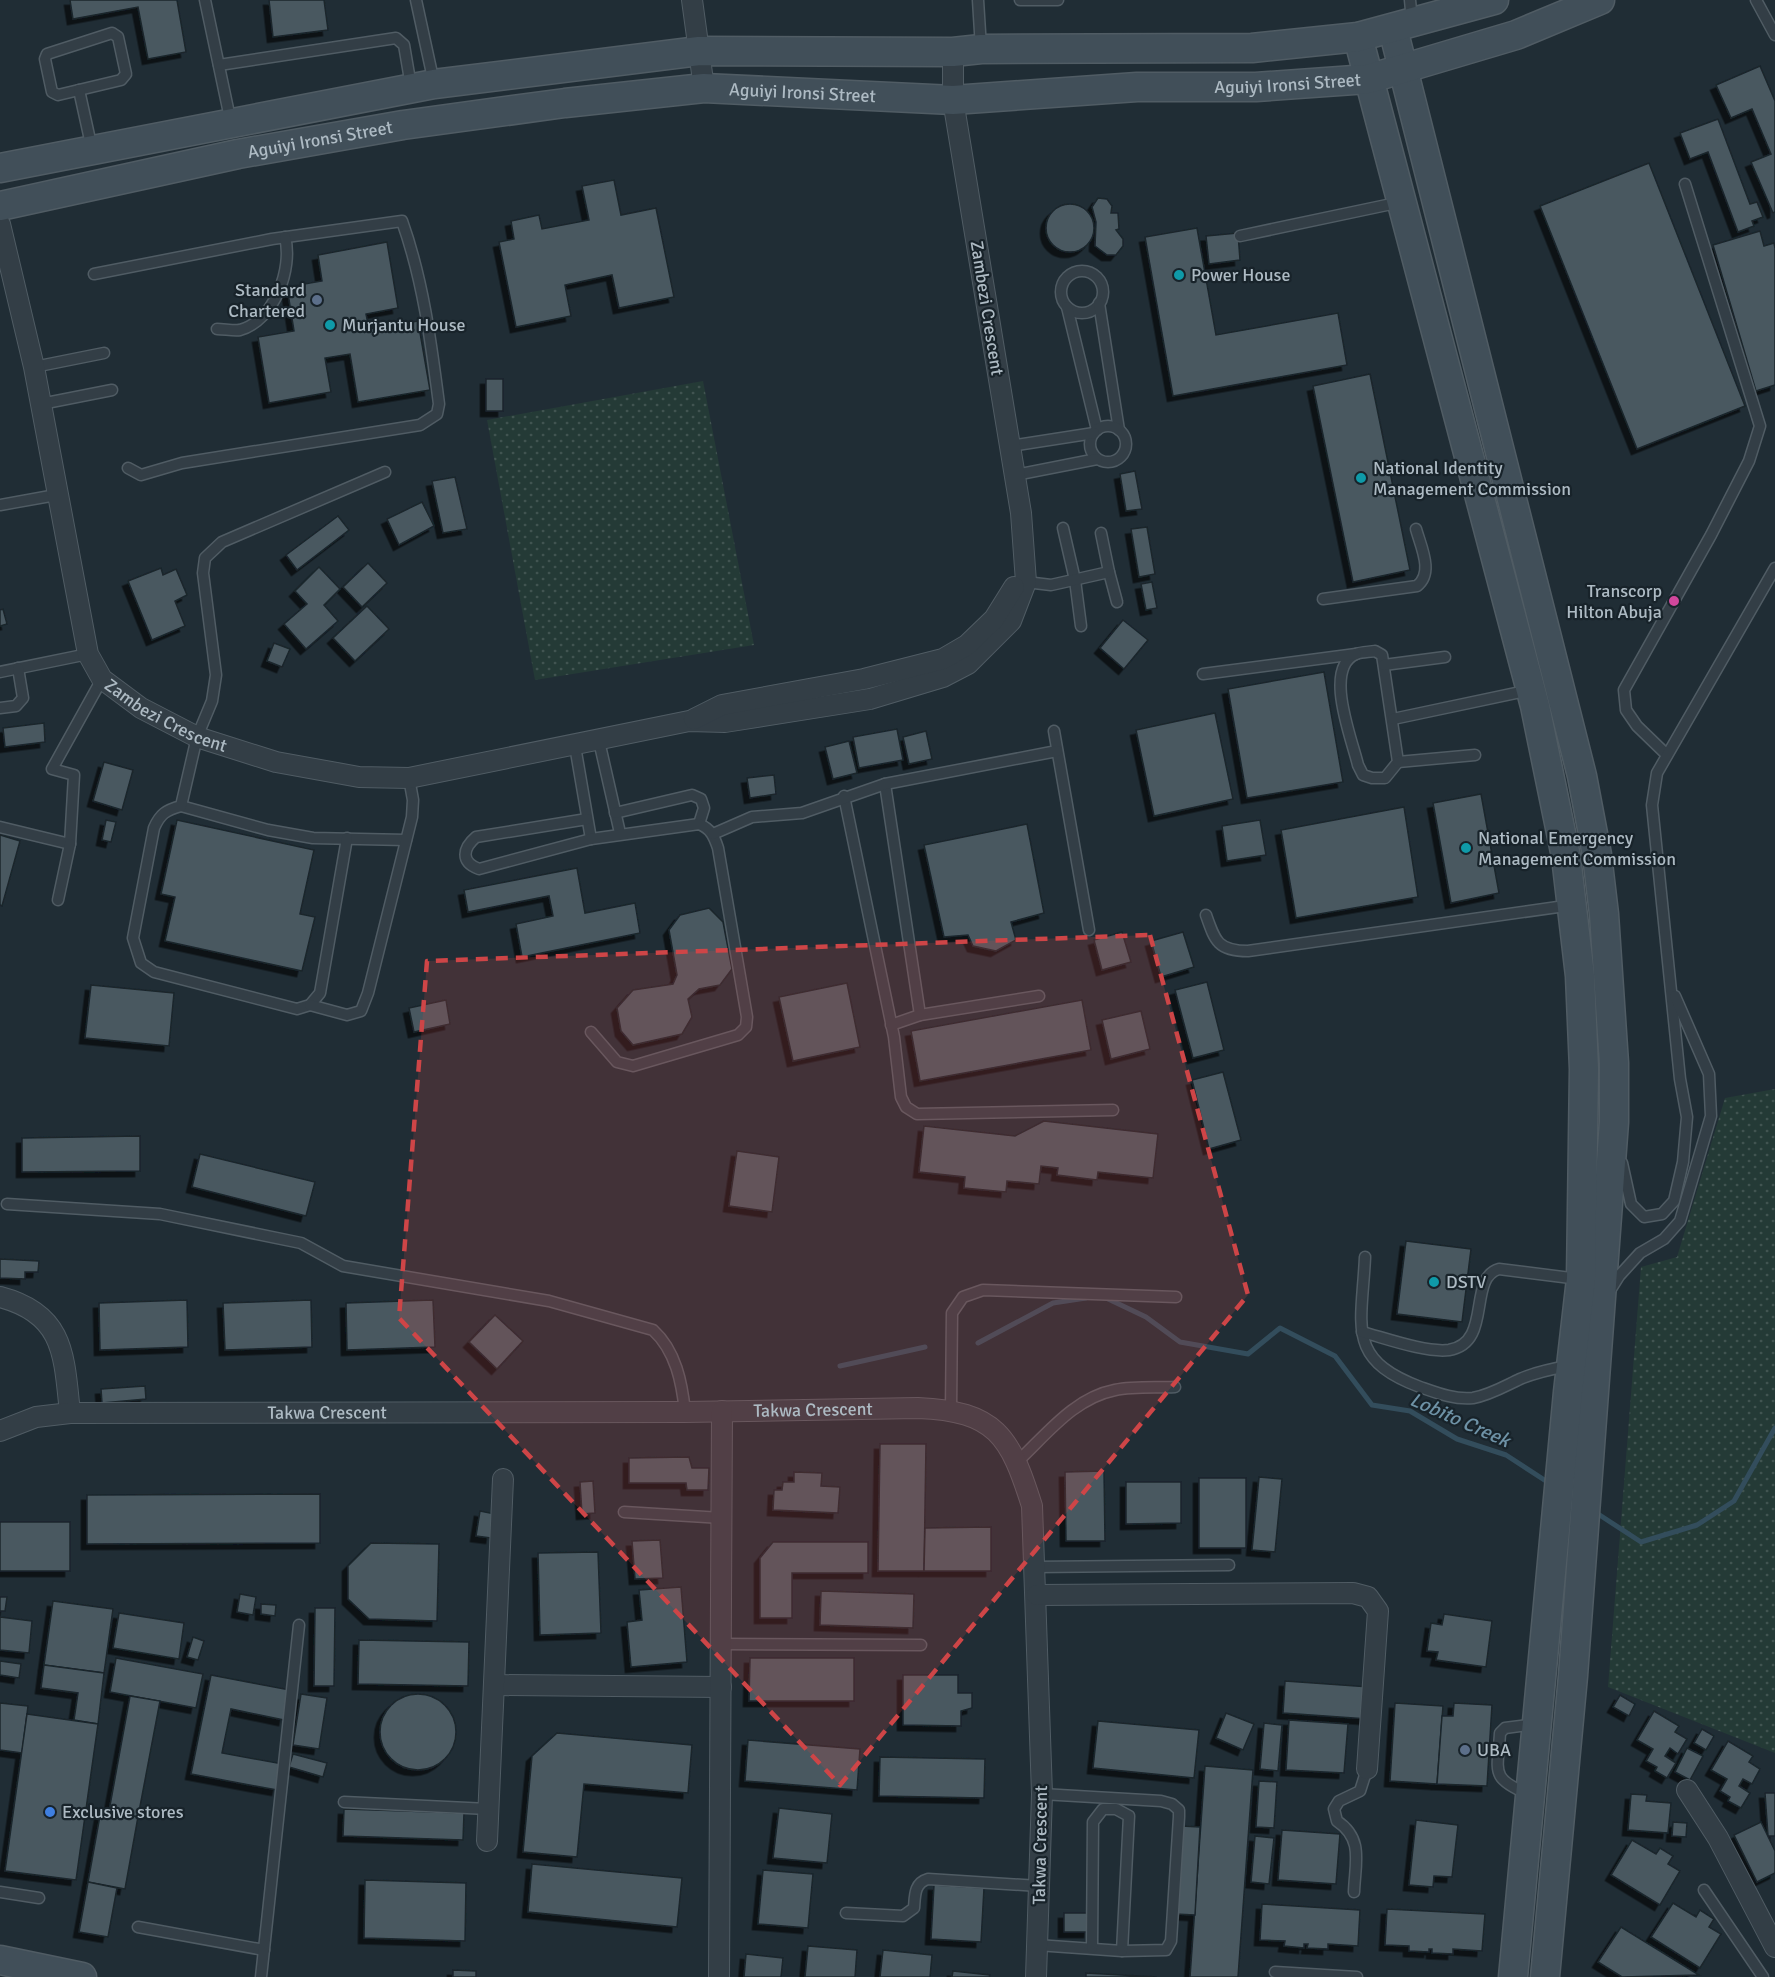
<svg xmlns="http://www.w3.org/2000/svg" width="1775" height="1977" font-family="Signika,sans-serif">
<style>
.grass{fill:url(#grass-dots)}
.lines{fill:none;stroke-linecap:round;stroke-linejoin:round}
.stream{stroke:#334d5c;stroke-width:5}
.building{fill:#485861;stroke:#1a252c;stroke-width:1.5;filter:url(#shadow)}
.lane-casing{stroke:#505c64;stroke-width:13}
.street-casing{stroke:#505c64;stroke-width:22}
.secondary-casing{stroke:#505c64;stroke-width:31}
.lane{stroke:#333e46;stroke-width:10}
.street{stroke:#333e46;stroke-width:20}
.secondary{stroke:#414f59;stroke-width:28}
.marked{fill:#ce4547;fill-opacity:0.2;stroke:#ce4547;stroke-width:4.5;stroke-dasharray:12 8;stroke-linejoin:round}
.culture-dot{fill:#0f9aa8;stroke:#18232a;stroke-width:2}
.service-dot{fill:#5c6f8a;stroke:#18232a;stroke-width:2}
.hotel-dot{fill:#d1479c;stroke:#18232a;stroke-width:2}
.shop-dot{fill:#3f7fe0;stroke:#18232a;stroke-width:2}
.labels{text-anchor:middle;dominant-baseline:central;stroke-width:4.5;stroke-linejoin:round;paint-order:stroke}
.street-label{font-size:18px;fill:#adbac3;stroke:#18232a}
.poi-label{font-size:18px;fill:#adbac3;stroke:#18232a;text-anchor:start}
.water-label{font-size:20px;font-style:italic;fill:#6e92a6;stroke:#18232a}
</style>
<defs>
<pattern id="grass-dots" width="8" height="8" patternUnits="userSpaceOnUse" patternTransform="scale(1.5)"><rect width="8" height="8" fill="#243a36"/><path d="M2 2h.1M6 6h.1" fill="none" stroke="#415451" stroke-width="1.8" stroke-linecap="round"/></pattern>
<filter id="shadow"><feDropShadow dx="-5.5" dy="5.5" stdDeviation="0" flood-color="#0009"/></filter>
</defs>
<rect width="100%" height="100%" fill="#202d35"/>
<!-- grass -->
<g class="grass">
<path d="M703 381 754 645 535 680 487 420Z"/>
<path d="M1775 1089V1753L1608 1687 1641 1267 1677 1257 1725 1098Z"/>
</g>
<g class="lines">
<!-- stream -->
<g class="stream">
<path d="M1104 1297 1146 1317 1180 1342 1248 1354 1280 1328 1335 1356 1372 1405 1410 1411 1457 1439 1506 1455 1549 1483"/>
<path d="M978 1343 1053 1303 1086 1298"/>
<path d="M840 1366 925 1347"/>
<path d="M1595 1512 1641 1542 1697 1525 1734 1501 1775 1428"/>
</g>
</g>
<!-- building -->
<g class="building">
<path d="M70 0H177L186 52 148 59 138 7 73 19Z"/>
<path d="M269 0H324L328 30 273 37Z"/>
<path d="M1760 66 1775 101V212L1773 213 1751 162 1771 154 1752 109 1731 118 1716 85Z"/>
<path d="M1718 119 1750 204 1757 202 1763 217 1752 221 1754 226 1738 232 1708 152 1690 159 1680 133Z"/>
<path d="M1649 163 1745 406 1637 449 1540 206Z"/>
<path d="M614 180 621 215 656 208 674 297 619 308 612 275 565 285 571 316 516 327 499 242 514 239 511 221 539 215 542 229 589 220 582 186Z"/>
<path d="M1098 198 1107 199 1112 206 1111 213H1118L1119 229 1116 230 1123 239V246L1116 255H1107L1095 246 1096 222 1092 207Z"/>
<circle cx="1070" cy="228" r="24"/>
<path d="M1197 228 1216 335 1338 313 1347 365 1173 396 1145 237Z"/>
<path d="M1760 231 1764 246 1774 243 1775 248V385L1756 391 1713 245Z"/>
<path d="M1238 233 1240 260 1209 264 1206 236Z"/>
<path d="M387 242 398 308 366 314 369 329 418 321 430 390 358 402 350 354 325 358 331 392 269 403 258 337 294 331 287 287 322 281 318 255Z"/>
<path d="M1370 374 1410 570 1353 582 1313 386Z"/>
<rect x="486" y="379" width="17" height="32"/>
<path d="M1135 471 1142 509 1126 511 1120 474Z"/>
<path d="M455 477 467 529 443 533 432 481Z"/>
<path d="M422 502 434 526 399 545 387 519Z"/>
<path d="M338 516 349 530 297 570 286 555Z"/>
<path d="M1147 527 1155 574 1139 577 1131 529Z"/>
<path d="M368 563 387 583 362 607 343 587Z"/>
<path d="M319 567 340 589 324 605 338 621 306 649 284 624 307 604 295 591Z"/>
<path d="M161 568 163 575 176 569 187 595 175 601 185 626 152 640 128 581Z"/>
<path d="M1152 582 1157 608 1146 610 1141 584Z"/>
<path d="M367 606 389 629 355 661 333 638Z"/>
<path d="M3 609 7 624 0 626V610Z"/>
<path d="M1123 620 1148 640 1124 669 1100 648Z"/>
<path d="M274 643 290 649 282 667 267 661Z"/>
<path d="M1324 672 1343 782 1247 798 1228 689Z"/>
<path d="M1215 713 1233 799 1154 816 1136 730Z"/>
<path d="M44 723 45 742 5 747 3 728Z"/>
<path d="M897 729 903 760 859 768 853 737Z"/>
<path d="M926 731 932 759 909 764 903 737Z"/>
<path d="M849 741 857 773 833 779 825 747Z"/>
<path d="M104 762 133 770 122 810 93 801Z"/>
<path d="M774 775 776 794 750 798 747 778Z"/>
<path d="M1481 794 1499 893 1451 903 1433 803Z"/>
<path d="M1404 807 1418 897 1296 918 1281 830Z"/>
<path d="M106 820 116 822 111 842 102 840Z"/>
<path d="M177 820 314 850 300 914 315 917 302 971 165 941 175 897 161 894Z"/>
<path d="M1260 820 1266 855 1227 861 1222 826Z"/>
<path d="M1027 824 1044 913 1011 922 1016 940 996 951 973 946 968 935 944 937 924 845Z"/>
<path d="M0 835 20 841 2 906 0 905Z"/>
<path d="M577 868 585 913 635 903 640 933 522 957 516 924 553 916 549 896 468 912 464 890Z"/>
<path d="M709 908 723 922 732 969 720 985 699 989 688 999 692 1017 682 1034 633 1045 621 1031 617 1008 633 990 673 984 677 975 669 930 680 915Z"/>
<path d="M1122 932 1131 962 1102 970 1094 940Z"/>
<path d="M1183 932 1194 967 1161 977 1151 941Z"/>
<path d="M1207 982 1224 1050 1193 1058 1175 990Z"/>
<path d="M847 983 860 1047 793 1061 779 997Z"/>
<path d="M91 985 174 993 169 1046 85 1038Z"/>
<path d="M446 1000 450 1024 414 1032 409 1008Z"/>
<path d="M1082 1000 1091 1050 920 1081 911 1031Z"/>
<path d="M1141 1011 1150 1049 1111 1059 1102 1020Z"/>
<path d="M1223 1072 1241 1140 1209 1149 1192 1080Z"/>
<path d="M1044 1121 1158 1134 1153 1178 1098 1172 1097 1180 1057 1175 1058 1168 1041 1166 1039 1184 1007 1181 1006 1192 964 1188 965 1177 919 1172 924 1126 1015 1136Z"/>
<path d="M140 1136V1171L22 1172V1138Z"/>
<path d="M737 1151 779 1157 772 1212 729 1206Z"/>
<path d="M200 1154 315 1182 306 1216 192 1187Z"/>
<path d="M1406 1241 1471 1249 1462 1322 1397 1314Z"/>
<path d="M0 1259 39 1261 38 1272H25V1279L0 1278Z"/>
<path d="M187 1300 188 1347 100 1350 99 1303Z"/>
<path d="M311 1300 312 1347 225 1350 223 1303Z"/>
<path d="M433 1300 435 1347 347 1350 346 1303Z"/>
<path d="M495 1315 523 1341 497 1369 469 1342Z"/>
<path d="M145 1386 146 1399 102 1403 101 1389Z"/>
<path d="M880 1444H926L924 1571H878Z"/>
<path d="M689 1457 692 1468H709L708 1490H687L686 1483H629V1458Z"/>
<path d="M1104 1471 1105 1541H1066L1065 1472Z"/>
<path d="M794 1472 822 1473 821 1486 840 1487 838 1513 773 1510 774 1490H782L783 1482H794Z"/>
<path d="M1259 1477 1282 1479 1275 1552 1252 1550Z"/>
<rect x="1199" y="1478" width="47" height="70"/>
<path d="M593 1481 595 1513 582 1514 580 1482Z"/>
<path d="M1126 1482H1181V1523L1126 1524Z"/>
<path d="M320 1494V1543L87 1544V1495Z"/>
<path d="M480 1511 495 1514 491 1538 476 1536Z"/>
<rect x="0" y="1522" width="70" height="49"/>
<path d="M991 1527V1571H924L925 1528Z"/>
<path d="M660 1540 663 1578 635 1579 632 1541Z"/>
<path d="M773 1542H868V1573H792V1618H760V1558Z"/>
<path d="M371 1543 439 1544 437 1621 369 1619 348 1599V1566Z"/>
<path d="M598 1552 601 1633 540 1635 538 1553Z"/>
<path d="M681 1587 687 1662 631 1667 627 1622 642 1620 639 1590Z"/>
<path d="M821 1591 914 1594 913 1628 820 1625Z"/>
<path d="M240 1594 256 1597 253 1615 237 1612Z"/>
<path d="M0 1597H7L5 1611H0Z"/>
<path d="M53 1601 113 1609 104 1673 44 1665Z"/>
<path d="M261 1604 276 1605 275 1616 261 1614Z"/>
<path d="M315 1608H335L334 1686H314Z"/>
<path d="M119 1613 184 1623 179 1659 113 1648Z"/>
<path d="M1444 1614 1492 1621 1486 1667 1436 1660 1438 1652 1427 1651 1431 1623 1442 1625Z"/>
<path d="M0 1617 32 1621 29 1653 0 1650Z"/>
<path d="M193 1637 204 1641 198 1660 187 1657Z"/>
<path d="M359 1640 469 1642 468 1686 358 1684Z"/>
<path d="M116 1658 203 1674 196 1708 110 1692Z"/>
<path d="M750 1658H854V1701H749Z"/>
<path d="M0 1661 21 1664 19 1678 0 1675Z"/>
<path d="M44 1665 104 1673 98 1724 74 1720 78 1693 41 1688Z"/>
<path d="M211 1675 290 1690 284 1720 231 1709 222 1753 283 1764 277 1790 191 1774Z"/>
<path d="M903 1675H958V1693H972V1708L961 1711V1726L903 1725Z"/>
<path d="M1285 1681 1370 1687 1368 1719 1283 1713Z"/>
<path d="M301 1694 327 1698 319 1749 293 1745Z"/>
<circle cx="418" cy="1732" r="38"/>
<path d="M1620 1695 1635 1704 1629 1716 1613 1707Z"/>
<path d="M130 1696 160 1701 138 1817 109 1811Z"/>
<path d="M0 1703 28 1706 22 1753 0 1750Z"/>
<path d="M1395 1703 1443 1706 1437 1784 1390 1781Z"/>
<path d="M1454 1703 1492 1705 1487 1786 1437 1784 1442 1716H1453Z"/>
<path d="M1654 1711 1679 1726 1675 1732 1687 1739 1678 1754 1670 1748 1665 1756 1676 1763 1667 1778 1655 1771 1657 1767 1646 1761 1653 1749 1637 1740Z"/>
<path d="M1226 1713 1254 1724 1243 1750 1216 1738Z"/>
<path d="M27 1714 98 1724 76 1880 5 1871Z"/>
<path d="M1289 1720 1348 1724 1344 1773 1286 1770Z"/>
<path d="M1098 1721 1199 1730 1194 1778 1093 1768Z"/>
<path d="M1264 1723 1282 1725 1278 1771 1260 1769Z"/>
<path d="M1702 1729 1714 1736 1706 1750 1694 1743Z"/>
<path d="M557 1733 692 1745 688 1793 584 1784 577 1857 523 1852 532 1756Z"/>
<path d="M748 1740 860 1749 857 1790 745 1781Z"/>
<path d="M1728 1741 1753 1756 1749 1762 1760 1769 1752 1784 1743 1779 1739 1786 1750 1793 1741 1808 1728 1801 1730 1797 1720 1791 1727 1779 1711 1770Z"/>
<path d="M1687 1748 1703 1756 1690 1780 1675 1772Z"/>
<path d="M293 1754 327 1763 323 1777 289 1767Z"/>
<path d="M880 1757 985 1759 984 1798 879 1796Z"/>
<path d="M1205 1766 1253 1770 1238 1977H1190Z"/>
<path d="M1259 1781 1277 1782 1274 1828 1256 1827Z"/>
<path d="M1765 1793H1775V1836H1768Z"/>
<path d="M1631 1794 1647 1795 1646 1801 1671 1803 1668 1833 1628 1830Z"/>
<path d="M779 1808 832 1814 827 1863 773 1858Z"/>
<path d="M344 1809 464 1813 463 1840 343 1836Z"/>
<path d="M101 1810 138 1817 125 1889 88 1882Z"/>
<path d="M1416 1820 1458 1825 1452 1877 1434 1876 1433 1887 1409 1885Z"/>
<path d="M1673 1822 1687 1823 1686 1837 1672 1836Z"/>
<path d="M1761 1822 1775 1851V1873L1757 1882 1734 1835Z"/>
<path d="M1181 1826 1200 1827 1195 1915 1175 1914Z"/>
<path d="M1282 1830 1340 1834 1336 1884 1278 1880Z"/>
<path d="M1255 1836 1274 1838 1269 1884 1251 1882Z"/>
<path d="M1632 1840 1656 1854 1660 1848 1673 1856 1668 1864 1680 1871 1660 1905 1611 1875Z"/>
<path d="M532 1864 682 1878 677 1927 528 1912Z"/>
<path d="M763 1870 813 1874 808 1928 758 1924Z"/>
<path d="M365 1880 466 1883 465 1941 364 1938Z"/>
<path d="M88 1882 117 1888 108 1937 79 1932Z"/>
<path d="M934 1885 984 1888 981 1942 931 1939Z"/>
<path d="M1673 1903 1696 1917 1700 1910 1714 1919 1709 1927 1721 1934 1700 1968 1651 1937Z"/>
<path d="M1262 1904 1360 1910 1358 1946 1328 1944V1949L1307 1948 1308 1944H1304V1948L1284 1946 1285 1941 1260 1940Z"/>
<path d="M1387 1909 1485 1914 1482 1951 1453 1949V1954L1432 1953V1949H1429V1952L1409 1951V1946L1385 1945Z"/>
<path d="M1064 1913H1090L1089 1932H1064Z"/>
<path d="M1621 1927 1699 1975 1622 1977 1598 1962Z"/>
<path d="M808 1946 857 1950 855 1977H805Z"/>
<path d="M883 1950 932 1955 930 1977H880Z"/>
<path d="M746 1954 783 1958 781 1977H744Z"/>
<path d="M453 1970 476 1971V1977H453Z"/>
<path d="M953 1971 990 1975 989 1977H952Z"/>
<path d="M1086 1973 1157 1977H1086Z"/>
</g>
<g class="lines">
<defs>
<g id="lane">
<path d="M205 0 231 123"/>
<path d="M416 0 434 83"/>
<path d="M978 0 981 48"/>
<path d="M1020 0H1058"/>
<path d="M1410 0 1412 21"/>
<path d="M1756 0 1775 35"/>
<path d="M112 33 118 37 126 74 121 80 58 95 52 92 45 59 47 54Z"/>
<path d="M219 65 396 38 404 45 411 86"/>
<path d="M79 90 92 149"/>
<path d="M1240 236 1401 202"/>
<circle cx="1082" cy="292" r="21"/>
<path d="M94 274 272 239 402 221C423 280 431 342 439 404L437 414 420 425 182 463 141 475 128 468"/>
<path d="M1099 303 1119 430"/>
<path d="M1067 307 1097 430"/>
<path d="M217 329C224 329 234 331 240 330 275 320 293 268 285 237"/>
<path d="M34 367 104 353"/>
<path d="M41 404 112 390"/>
<circle cx="1108" cy="444" r="18"/>
<path d="M1010 446 1094 433"/>
<path d="M1015 475 1097 459"/>
<path d="M0 505 56 495"/>
<path d="M1063 528 1075 580 1081 626"/>
<path d="M1109 572 1117 602"/>
<path d="M1026 582 1051 585 1109 572 1101 533"/>
<path d="M1323 599 1417 586C1434 573 1421 547 1416 529"/>
<path d="M1375 651 1382 655 1398 762 1385 778H1372L1363 775 1358 765C1352 739 1323 668 1356 654 1361 652 1370 652 1375 651Z"/>
<path d="M1384 665 1445 657"/>
<path d="M0 672 88 654"/>
<path d="M1203 674 1356 654"/>
<path d="M0 708 16 706 23 698 18 668"/>
<path d="M1393 719 1530 690"/>
<path d="M1054 731 1089 930"/>
<path d="M599 741 620 833"/>
<path d="M575 746 591 839"/>
<path d="M1667 755 1637 726 1626 710 1624 690 1711 535 1749 461 1760 426 1685 184"/>
<path d="M1398 762 1475 755"/>
<path d="M885 784 920 1015"/>
<path d="M844 796 894 1037 901 1097 906 1107 917 1114 1113 1110"/>
<path d="M181 806 268 830 313 838 406 840"/>
<path d="M615 813 692 795 701 799 704 808 699 824"/>
<path d="M587 819 476 837C463 848 460 862 479 869L591 839 699 824C711 829 714 836 718 848L747 1017 746 1027 738 1035 633 1066 617 1062 591 1032"/>
<path d="M0 827 70 844 74 775 52 769 102 679"/>
<path d="M713 834 752 817 802 813 885 784 1057 751"/>
<path d="M347 838 320 993 310 1005 297 1009 154 972 141 963 133 938 154 828C160 814 166 810 181 806L197 737 212 701 216 675 203 573 205 558 222 542 385 472"/>
<path d="M58 900 70 844"/>
<path d="M1206 915C1215 941 1218 951 1248 951L1572 905"/>
<path d="M310 1005 347 1015 361 1011 368 993 412 817 413 800 409 778"/>
<path d="M891 1025 920 1015 1039 996"/>
<path d="M1622 1163 1631 1204 1644 1217 1662 1214 1674 1201 1683 1162 1687 1117 1680 1079 1652 805 1657 773 1775 568"/>
<path d="M7 1204 160 1214 301 1243 343 1266 549 1301 653 1330C676 1351 682 1383 685 1412"/>
<path d="M1365 1257C1362 1325 1345 1359 1420 1387 1437 1393 1455 1400 1473 1398 1490 1395 1505 1386 1520 1379 1536 1372 1551 1369 1568 1366"/>
<path d="M1609 1292 1619 1276 1640 1253 1664 1239 1680 1221 1711 1116 1709 1074 1675 996"/>
<path d="M1362 1332C1385 1338 1426 1353 1449 1350 1493 1343 1467 1278 1499 1269L1579 1279"/>
<path d="M951 1410 952 1313 963 1297 983 1290 1176 1297"/>
<path d="M1018 1461C1047 1434 1074 1398 1115 1390 1134 1386 1156 1388 1175 1387"/>
<path d="M624 1512 722 1518"/>
<path d="M1035 1567 1229 1565"/>
<path d="M722 1644 921 1645"/>
<path d="M1528 1794C1489 1778 1498 1771 1500 1733L1505 1728 1535 1724"/>
<path d="M344 1802 488 1809"/>
<path d="M1704 1890 1763 1977"/>
<path d="M0 1892 39 1898"/>
<path d="M1354 1892C1355 1863 1364 1839 1337 1821L1334 1809 1339 1801 1360 1791 1367 1769"/>
<path d="M846 1913 903 1916 914 1908C915 1896 914 1883 928 1879L1039 1886"/>
<path d="M138 1927 264 1950"/>
<path d="M1037 1945 1122 1951 1166 1950 1171 1941 1179 1817V1810L1172 1804 1161 1801 1042 1794"/>
<path d="M1092 1948 1093 1822 1103 1809H1116L1129 1816 1122 1951"/>
<path d="M1275 1972 1357 1977"/>
<path d="M261 1977 299 1625"/>
</g>
<g id="street">
<path d="M692 0 704 88"/>
<path id="s1" d="M0 224 34 367 88 654 102 679 141 708 197 737 276 762 359 777 409 778 689 721 725 722 870 699 943 677 968 664 1011 621 1026 582 1021 513 953 100V52"/>
<path d="M694 719 722 705 864 679 943 659 967 645 994 619 1014 587"/>
<path d="M0 1297C65 1314 64 1356 70 1413"/>
<path id="s2" d="M0 1431 36 1417 70 1413 685 1412 918 1408C996 1411 1010 1436 1032 1506L1042 1794 1036 1977"/>
<path d="M1037 1595 1353 1593 1368 1597 1378 1611 1367 1769"/>
<path d="M494 1685 721 1687"/>
<path d="M1687 1790 1718 1838 1775 1947"/>
<path d="M487 1841 503 1479"/>
<path d="M719 1977 722 1411"/>
</g>
<g id="secondary">
<path d="M1393 29 1582 776 1597 855 1604 914 1614 1063V1122L1573 1676 1545 1977"/>
<path d="M1358 37 1535 706 1566 857 1580 976 1584 1069 1581 1279 1568 1392 1513 1977"/>
<path d="M0 168 434 84 699 51 953 52 981 49 1252 48 1358 37 1494 0"/>
<path id="s3" d="M0 206 238 154 403 125 565 103 704 88 953 100 1137 87H1256L1368 79 1516 35 1600 0"/>
<path d="M0 1960 82 1977"/>
</g>
</defs>
<!-- lane casing -->
<use href="#lane" class="lane-casing"/>
<!-- street casing -->
<use href="#street" class="street-casing"/>
<!-- secondary casing -->
<use href="#secondary" class="secondary-casing"/>
<!-- lane -->
<use href="#lane" class="lane"/>
<!-- street -->
<use href="#street" class="street"/>
<!-- secondary -->
<use href="#secondary" class="secondary"/>
</g>
<!-- marked area -->
<path class="marked" d="M1150 935 1248 1295 840 1785 399 1318 427 961Z"/>
<!-- markers -->
<g class="culture-dot">
<circle cx="1179" cy="275" r="6"/>
<circle cx="330" cy="325" r="6"/>
<circle cx="1361" cy="478" r="6"/>
<circle cx="1466" cy="848" r="6"/>
<circle cx="1434" cy="1282" r="6"/>
</g>
<g class="service-dot">
<circle cx="317" cy="300" r="6"/>
<circle cx="1465" cy="1750" r="6"/>
</g>
<circle class="hotel-dot" cx="1674" cy="601" r="6"/>
<circle class="shop-dot" cx="50" cy="1812" r="6"/>
<g class="labels">
<!-- street labels -->
<g class="street-label">
<text stroke="none"><textPath href="#s3" startOffset="1299">Aguiyi Ironsi Street</textPath></text>
<text stroke="none"><textPath href="#s3" startOffset="813">Aguiyi Ironsi Street</textPath></text>
<text stroke="none"><textPath href="#s3" startOffset="327">Aguiyi Ironsi Street</textPath></text>
<text transform="translate(987 308) rotate(81)">Zambezi Crescent</text>
<text stroke="none"><textPath href="#s1" startOffset="542">Zambezi Crescent</textPath></text>
<text stroke="none"><textPath href="#s2" startOffset="816">Takwa Crescent</textPath></text>
<text stroke="none"><textPath href="#s2" startOffset="330">Takwa Crescent</textPath></text>
<text transform="translate(1040 1845) rotate(-89)">Takwa Crescent</text>
</g>
<!-- poi labels -->
<g class="poi-label">
<text x="1191" y="275">Power House</text>
<text x="305" y="290" text-anchor="end">Standard<tspan x="305" dy="21">Chartered</tspan></text>
<text x="342" y="325">Murjantu House</text>
<text x="1373" y="468">National Identity<tspan x="1373" dy="21">Management Commission</tspan></text>
<text x="1662" y="591" text-anchor="end">Transcorp<tspan x="1662" dy="21">Hilton Abuja</tspan></text>
<text x="1478" y="838">National Emergency<tspan x="1478" dy="21">Management Commission</tspan></text>
<text x="1446" y="1282">DSTV</text>
<text x="1477" y="1750">UBA</text>
<text x="62" y="1812">Exclusive stores</text>
</g>
<!-- water labels -->
<g class="water-label">
<text transform="translate(1460 1420) rotate(24)">Lobito Creek</text>
</g>
</g>
</svg>
